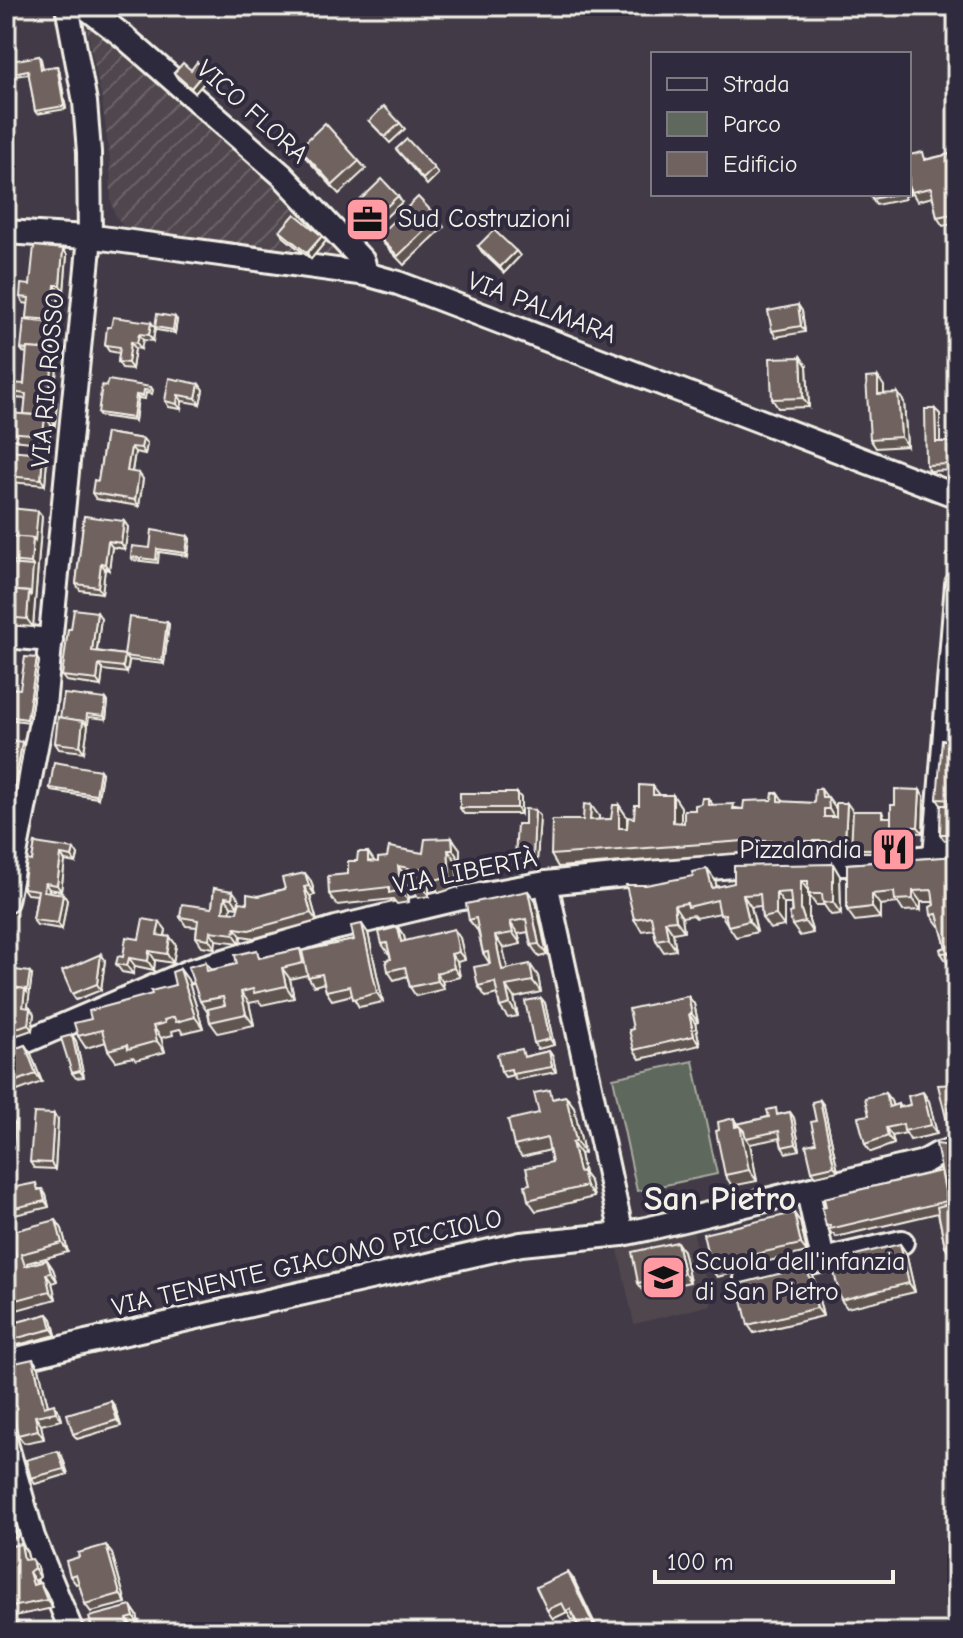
<svg xmlns="http://www.w3.org/2000/svg" width="963" height="1638" font-family="'Comic Neue',sans-serif">
<style>
.built{fill:#50474e}
.industrial{fill:url(#industrial-furrows)}
.park{fill:#5e685d;stroke:#a9aca2;stroke-width:2}
.lines{fill:none;stroke-linecap:round;stroke-linejoin:round}
.minor-casing{stroke:#f4f1e8;stroke-width:28}
.minor{stroke:#2f2a3d;stroke-width:22}
.wall{fill:#605451;stroke:#f4f1e8;stroke-width:2}
.shaded-wall{fill:#4e4542;stroke:#f4f1e8;stroke-width:2}
.building{fill:#70625e;stroke:#f4f1e8;stroke-width:2}
.labels{text-anchor:middle;dominant-baseline:central;stroke-width:8;stroke-linejoin:round;paint-order:stroke}
.street-label{font-size:26px;fill:#f4f1e8;stroke:#2f2a3d}
.poi-label{font-size:26px;fill:#f4f1e8;stroke:#2f2a3d;text-anchor:start}
.district-label{font-size:34px;font-weight:bold;fill:#f4f1e8;stroke:#2f2a3d}
</style>
<defs>
<pattern id="industrial-furrows" width="10" height="10" patternUnits="userSpaceOnUse" patternTransform="scale(2)"><rect width="10" height="10" fill="#50474e"/><path d="M-1 1l2-2M0 10L10 0M9 11l2-2" fill="none" stroke="#6a6268"/></pattern>
</defs>
<rect width="100%" height="100%" fill="#423b47"/>
<filter id="ink" filterUnits="userSpaceOnUse"><feTurbulence type="fractalNoise" baseFrequency=".0125" numOctaves="2"/><feDisplacementMap in="SourceGraphic" scale="16" xChannelSelector="R" yChannelSelector="G"/><feConvolveMatrix kernelMatrix="1 2 1 2 8 2 1 2 1" color-interpolation-filters="sRGB"/></filter>
<g filter="url(#ink)">
<!-- built -->
<path class="built" d="M693 1231 711 1305 634 1324 618 1250Z"/>
<!-- industrial -->
<path class="industrial" d="M88 22 102 37 117 39 279 180 352 264 153 237 124 227 115 215 111 201 110 161 102 100 86 25Z"/>
<!-- park -->
<path class="park" d="M693 1061 717 1174 637 1191 613 1078Z"/>
<g class="lines">
<defs>
<g id="minor">
<path d="M84 6 123 36 282 175 363 261 366 274"/>
<path d="M6 232 102 238 366 274 398 283 957 496"/>
<path d="M6 636 51 640"/>
<path d="M935 856 957 584"/>
<path d="M546 883 622 1234"/>
<path d="M6 901 44 706 90 237 89 152 85 102 67 6"/>
<path d="M6 1050 190 971 336 928 457 899 546 883 625 875 734 866 847 864 957 855"/>
<path d="M808 1192 823 1260"/>
<path d="M746 1278 902 1242"/>
<path d="M6 1362 86 1342 521 1244 622 1234 646 1229 924 1162 938 1154 957 1149"/>
<path d="M6 1443 33 1537 72 1632"/>
</g>
</defs>
<!-- minor casing -->
<use href="#minor" class="minor-casing"/>
<!-- minor -->
<use href="#minor" class="minor"/>
</g>
<!-- wall -->
<g class="wall">
<path d="M39 56 41 59 43 68 57 66 59 69 66 109 37 114 35 111 29 74 15 76 13 73Z"/>
<path d="M191 70 210 76 195 93 178 79 174 73Z"/>
<path d="M369 121 400 123 405 129 390 143Z"/>
<path d="M299 148 359 161 366 169 339 194 305 157Z"/>
<path d="M396 149 434 168 438 174 427 185Z"/>
<path d="M950 154 956 163 957 168V223L943 226 937 217 933 197 917 201 913 194 904 196 905 199 876 205 872 199 871 194H909V155L928 159Z"/>
<path d="M398 196 402 202 371 231 351 209Z"/>
<path d="M438 218 444 227 404 265 384 244 378 236Z"/>
<path d="M280 231 326 241 311 259 284 237Z"/>
<path d="M478 246 516 251 520 256 504 273 482 252Z"/>
<path d="M63 249 67 255 64 291H59L53 350 58 356 54 398 57 402 55 425H51L49 444 13 440 7 432 24 414 26 399 15 398 11 392 24 384 27 353 23 352 21 349 29 321 27 318 29 304 24 303 20 297Z"/>
<path d="M798 305 802 311 805 332 776 337 772 331Z"/>
<path d="M177 320 175 333 157 330 155 327Z"/>
<path d="M151 322 155 328 153 341 143 340 141 349 135 348 132 369 122 368 118 362 119 353 109 351 105 345 111 327Z"/>
<path d="M807 366 809 407 778 408 772 399Z"/>
<path d="M199 384 203 390 200 404 182 401 181 409 169 407 165 401Z"/>
<path d="M884 386V394L904 402 907 446 876 448 870 439Z"/>
<path d="M151 387 153 390 152 394 146 393 145 399 138 398 135 421 100 416 98 413Z"/>
<path d="M940 414V442H951L955 448 956 470 930 471 926 465Z"/>
<path d="M106 433 143 439 147 444 145 454 135 452 132 472 143 479 139 506 96 499 92 493 98 481Z"/>
<path d="M47 459 45 485 9 482 6 478V466Z"/>
<path d="M38 511 42 516 33 627 6 625V536H8Z"/>
<path d="M84 516 128 527 125 549 112 547 109 570 105 569 102 593 80 590 76 584Z"/>
<path d="M188 536 190 539 188 556 159 552 158 563 133 560 131 557 150 548Z"/>
<path d="M101 618 97 651 124 655 167 622 169 624 164 664 128 660 129 661 127 673 103 670 101 686 66 681 62 676 71 629Z"/>
<path d="M39 661 29 722 6 719V688L20 689Z"/>
<path d="M106 699 108 702 106 719 89 717 84 752 59 749 55 743 60 718Z"/>
<path d="M957 715V840H944L940 834 941 805 937 799 946 740Z"/>
<path d="M102 773 98 798 52 791 50 788Z"/>
<path d="M653 786 660 795H673L681 807V823H684L695 810 708 798 713 805 743 809 772 800 778 793 784 802 814 803 828 797 836 808 853 811H882L884 817H891L895 805 924 796 923 833 902 832 903 852H752L558 867 551 855 583 820 599 816V820L611 819 619 805 627 817V828L634 818 639 805Z"/>
<path d="M517 793 521 798V814H464L460 808Z"/>
<path d="M535 810 540 816 537 862H519L515 856Z"/>
<path d="M452 838 460 849V861H456L458 887 439 893 431 880H429V896L418 898 411 887 410 878 406 877 409 902 397 904 393 899 337 905 329 894 348 874 357 861 368 852 375 862H378L423 853Z"/>
<path d="M35 843 78 855 76 863 65 861 61 891 49 889V892L63 894 67 900 62 929 37 925 33 920 37 895 27 894 23 888 32 861Z"/>
<path d="M957 856V964L949 965 941 953 946 947 940 926H939L931 915 934 905 933 902H921V910L903 911 898 903 880 905V918L855 921 847 910V864Z"/>
<path d="M833 864 840 876 841 914 831 915 824 905H816L809 895V921L813 933 800 936 792 925 791 904H784V926L770 929 762 918 761 906 751 907 757 932 736 937 720 913 696 918 693 915 682 917 684 931 673 933 676 950 664 952 656 940 654 929 642 931 634 919 646 885 715 880 717 887Z"/>
<path d="M311 881 315 895 310 896 317 921 255 938 241 936 240 943 216 940 215 948 202 946 196 937 197 927 186 926 180 917 212 908 214 888 239 899 238 907 231 906 230 912H237L247 903 259 896Z"/>
<path d="M528 891 536 902 547 955 539 957 531 945 528 932 518 934 521 944 503 948 507 969 538 976 541 992 514 998 518 1016 508 1018 500 1007 497 994 486 997 478 986 490 964 483 953 478 931 469 920Z"/>
<path d="M160 922 166 930 165 936 170 937 176 945 173 963 155 960 154 970 135 966 133 974 122 972 116 964 139 939Z"/>
<path d="M368 933 383 1002 359 1007 352 995 332 1000 326 991 324 983 314 986 307 975 290 979 294 998 262 1005 259 1001 249 1003 254 1025 218 1033 210 1022 208 1013 200 1001 206 962 211 970 300 949 302 952 354 940Z"/>
<path d="M404 936 405 941 460 938 465 960 457 962 460 977 442 981 444 989 416 996 410 987 407 976 394 980 388 971 391 959 389 953H388L382 944Z"/>
<path d="M101 954 105 960 101 990 76 1000 72 994Z"/>
<path d="M180 969 188 980 203 1028 183 1033 180 1029 172 1031 173 1035 161 1038 165 1052 136 1060 133 1057 116 1061 108 1050 106 1042 86 1048 78 1036 91 1019 175 985Z"/>
<path d="M32 975 27 1008H30L34 1014 32 1030 6 1039V981Z"/>
<path d="M688 996 694 1004 698 1022 695 1023 700 1045 640 1059 634 1050 633 1029Z"/>
<path d="M541 998 545 1003 554 1045 538 1049 534 1043Z"/>
<path d="M72 1035 76 1041 84 1077 76 1078 72 1073Z"/>
<path d="M25 1045 31 1054 42 1082 12 1093 13 1100 6 1102V1052Z"/>
<path d="M549 1051 553 1057 556 1072 516 1080 513 1075 505 1077 501 1071 527 1056Z"/>
<path d="M957 1084V1141L949 1130Z"/>
<path d="M885 1093 891 1101 893 1106 898 1104 900 1107 929 1101 937 1134 910 1140 906 1133 892 1136 894 1144 871 1152 865 1144Z"/>
<path d="M566 1096 574 1107 584 1153 580 1154 584 1174 590 1182 594 1197 536 1211 528 1200 530 1184 552 1162 550 1150 522 1157 514 1146 539 1113 555 1098Z"/>
<path d="M820 1100 824 1106 838 1171 816 1176 812 1171 816 1143V1121Z"/>
<path d="M790 1112 794 1118 800 1150 786 1153 782 1147 780 1138 750 1144 757 1181 732 1186 725 1175 737 1124Z"/>
<path d="M58 1120 55 1169 34 1168 30 1162Z"/>
<path d="M957 1145V1256L953 1257 945 1246 938 1213 836 1237 834 1234H832L826 1226 941 1171 953 1146Z"/>
<path d="M6 1189H42L46 1195 49 1207 6 1217Z"/>
<path d="M794 1213 800 1222 807 1252 739 1268 740 1271 717 1277 711 1268Z"/>
<path d="M56 1220 62 1229 68 1252 27 1263 28 1266 47 1260 53 1269 57 1281 52 1283 56 1299 6 1313V1259L11 1257 6 1250Z"/>
<path d="M900 1244 906 1253 915 1292 847 1308 841 1300Z"/>
<path d="M683 1251 690 1282 644 1292 638 1283Z"/>
<path d="M813 1276 823 1316 754 1333 748 1325Z"/>
<path d="M48 1314 52 1319 56 1335 6 1348V1325Z"/>
<path d="M39 1368 48 1406 60 1413 62 1420 41 1425 44 1439 24 1443 18 1435Z"/>
<path d="M111 1401 115 1407 121 1426 77 1439 73 1434Z"/>
<path d="M62 1456 68 1474 35 1484 31 1478Z"/>
<path d="M6 1491 8 1494 17 1537 6 1540Z"/>
<path d="M6 1547 27 1552 28 1560 38 1568 40 1577 35 1581 36 1584 40 1583 46 1592 53 1608 10 1617 6 1611Z"/>
<path d="M112 1554 126 1603 91 1612 85 1604 79 1583 76 1584 70 1576Z"/>
<path d="M574 1580 579 1627 574 1619 572 1620 567 1612 553 1619 547 1610Z"/>
<path d="M131 1606 137 1615 140 1626 133 1628 93 1632Z"/>
</g>
<!-- shaded-wall -->
<g class="shaded-wall">
<path d="M57 66 59 69 66 109 64 106Z"/>
<path d="M206 70 210 76 195 93 191 88Z"/>
<path d="M950 154 956 163 957 179 954 175Z"/>
<path d="M322 236 326 241 311 259 307 253Z"/>
<path d="M6 243 11 250 8 293 6 290Z"/>
<path d="M63 249 67 255 64 291 60 285Z"/>
<path d="M516 251 520 256 504 273 500 267Z"/>
<path d="M55 285 59 291 53 355 51 352 54 323 52 320Z"/>
<path d="M798 305 802 311 805 332 801 326Z"/>
<path d="M175 317 177 320 175 333 173 330Z"/>
<path d="M151 322 155 328 153 341 149 335Z"/>
<path d="M139 334 143 340 141 349 137 343Z"/>
<path d="M131 342 135 348 132 369 128 363Z"/>
<path d="M54 350 58 356 54 398 57 402 55 425 51 419 49 396Z"/>
<path d="M801 357 807 366 809 407 803 398Z"/>
<path d="M878 377 884 386V403L878 394Z"/>
<path d="M199 384 203 390 200 404 196 398Z"/>
<path d="M898 393 904 402 907 446 901 437Z"/>
<path d="M136 395 138 398 135 421 133 418Z"/>
<path d="M178 395 182 401 181 409 177 404Z"/>
<path d="M935 409 940 414V448L936 442Z"/>
<path d="M45 416 51 425 49 444 43 435Z"/>
<path d="M143 439 147 444 145 454 141 448Z"/>
<path d="M951 442 955 448 956 470 951 464Z"/>
<path d="M131 447 135 452 131 477 127 471Z"/>
<path d="M43 453 47 459 45 485 41 479Z"/>
<path d="M139 473 143 479 139 506 135 500Z"/>
<path d="M38 511 42 516 33 627 27 619 29 592 33 566 31 563 33 538Z"/>
<path d="M124 521 128 527 125 549 121 543Z"/>
<path d="M188 536 190 539 188 556 186 553Z"/>
<path d="M108 541 112 547 109 570 105 564Z"/>
<path d="M101 563 105 569 102 593 98 587Z"/>
<path d="M97 612 101 618 96 656 92 651Z"/>
<path d="M167 622 169 624 164 664 162 661Z"/>
<path d="M125 655 129 661 127 673 123 667Z"/>
<path d="M37 658 39 661 29 722 27 719Z"/>
<path d="M99 664 103 670 101 686 97 680Z"/>
<path d="M106 699 108 702 106 719 104 716Z"/>
<path d="M83 721 88 726 84 752 80 746Z"/>
<path d="M22 742 24 745 14 807 12 804Z"/>
<path d="M100 770 102 773 98 798 96 795Z"/>
<path d="M821 789 836 809V821L822 797Z"/>
<path d="M920 790 924 796 923 833 918 827Z"/>
<path d="M517 793 521 798V814L517 808Z"/>
<path d="M673 795 681 807V834L673 822Z"/>
<path d="M847 803 855 814 851 849 845 841Z"/>
<path d="M591 805 599 816 598 831 590 820Z"/>
<path d="M619 805 627 817V839L619 828Z"/>
<path d="M535 810 540 816 537 862 533 857Z"/>
<path d="M900 829 902 832 903 852 901 849Z"/>
<path d="M452 838 460 849V861L453 850Z"/>
<path d="M74 849 78 855 76 863 72 857Z"/>
<path d="M448 850 456 861 458 887 450 876Z"/>
<path d="M61 855 65 861 61 891 57 885Z"/>
<path d="M833 864 840 876 841 914 833 902Z"/>
<path d="M398 866 406 877 409 902 401 890Z"/>
<path d="M421 868 429 880V896L421 884Z"/>
<path d="M707 869 715 880 720 900 712 888Z"/>
<path d="M305 873 311 881 315 895 309 886Z"/>
<path d="M801 881 809 892V921L813 933 805 922 801 910Z"/>
<path d="M45 883 49 889 48 897 44 891Z"/>
<path d="M304 887 310 896 317 921 311 913Z"/>
<path d="M233 891 239 899 238 907 232 898Z"/>
<path d="M528 891 536 902 547 955 539 944Z"/>
<path d="M913 891 921 902V910L913 899Z"/>
<path d="M776 893 784 904V926L776 915Z"/>
<path d="M63 894 67 900 62 929 58 923Z"/>
<path d="M872 894 880 905V918L872 907Z"/>
<path d="M743 895 751 907 757 932 749 921Z"/>
<path d="M225 897 231 906 229 919 223 911Z"/>
<path d="M674 905 682 917 684 931 676 920Z"/>
<path d="M665 921 673 933 676 950 668 938Z"/>
<path d="M160 922 166 930 163 943 157 935Z"/>
<path d="M510 922 518 934 521 944 513 933Z"/>
<path d="M362 924 368 933 383 1002 377 993Z"/>
<path d="M398 927 404 936 407 950 401 942Z"/>
<path d="M235 928 241 936 240 943 234 934Z"/>
<path d="M454 929 460 938 465 960 459 952Z"/>
<path d="M210 931 216 940 215 948 209 939Z"/>
<path d="M495 936 503 948 510 981 502 970Z"/>
<path d="M170 937 176 945 173 963 167 954Z"/>
<path d="M149 951 155 960 154 970 148 961Z"/>
<path d="M101 954 105 960 101 990 97 984Z"/>
<path d="M451 954 457 962 460 977 454 968Z"/>
<path d="M129 958 135 966 133 974 127 966Z"/>
<path d="M530 964 538 976 541 992 533 981Z"/>
<path d="M282 968 290 979 294 998 286 986Z"/>
<path d="M180 969 188 980 203 1028 195 1017Z"/>
<path d="M30 972 32 975 27 1013 23 1007 25 989Z"/>
<path d="M436 973 442 981 444 989 438 981Z"/>
<path d="M506 986 514 998 518 1016 510 1004Z"/>
<path d="M241 992 249 1003 254 1025 246 1014Z"/>
<path d="M688 996 694 1004 698 1022 692 1014Z"/>
<path d="M541 998 545 1003 554 1045 550 1039Z"/>
<path d="M30 1008 34 1014 32 1030 28 1024Z"/>
<path d="M689 1014 695 1023 700 1045 694 1036Z"/>
<path d="M153 1026 161 1038 165 1052 157 1041Z"/>
<path d="M72 1035 76 1041 84 1077 80 1071Z"/>
<path d="M25 1045 31 1054 42 1082 36 1074Z"/>
<path d="M549 1051 553 1057 556 1072 552 1067Z"/>
<path d="M6 1085 12 1093 13 1100 7 1092Z"/>
<path d="M923 1092 929 1101 937 1134 931 1125Z"/>
<path d="M885 1093 891 1101 895 1115 889 1107Z"/>
<path d="M566 1096 574 1107 584 1153 576 1141Z"/>
<path d="M820 1100 824 1106 838 1171 834 1166Z"/>
<path d="M790 1112 794 1118 800 1150 796 1144Z"/>
<path d="M54 1114 58 1120 55 1169 51 1163Z"/>
<path d="M8 1116 15 1124 11 1174 6 1168Z"/>
<path d="M734 1118 748 1138H746L750 1144 757 1181 749 1170Z"/>
<path d="M886 1128 892 1136 894 1144 888 1136Z"/>
<path d="M572 1142 580 1154 584 1174 590 1182 594 1197 586 1186 579 1172Z"/>
<path d="M42 1189 46 1195 49 1207 45 1201Z"/>
<path d="M794 1213 800 1222 807 1252 801 1244Z"/>
<path d="M56 1220 62 1229 68 1252 62 1243Z"/>
<path d="M677 1242 683 1251 690 1282 684 1273Z"/>
<path d="M900 1244 906 1253 915 1292 909 1283Z"/>
<path d="M47 1260 53 1269 57 1281 51 1273Z"/>
<path d="M807 1267 813 1276 823 1316 817 1308Z"/>
<path d="M46 1274 52 1283 56 1299 50 1291Z"/>
<path d="M48 1314 52 1319 56 1335 52 1329Z"/>
<path d="M33 1359 39 1368 50 1415 44 1407Z"/>
<path d="M111 1401 115 1407 121 1426 117 1420Z"/>
<path d="M54 1404 60 1413 62 1420 56 1412Z"/>
<path d="M35 1416 41 1425 44 1439 38 1430Z"/>
<path d="M58 1451 62 1456 68 1474 64 1469Z"/>
<path d="M6 1491 8 1494 17 1537 11 1529 6 1504Z"/>
<path d="M21 1544 27 1552 30 1568 24 1560Z"/>
<path d="M106 1545 112 1554 126 1603 120 1594Z"/>
<path d="M32 1559 38 1568 40 1577 34 1568Z"/>
<path d="M29 1572 35 1581 39 1594 33 1585Z"/>
<path d="M568 1572 574 1580 599 1632H597Z"/>
<path d="M40 1583 46 1592 53 1608 47 1600Z"/>
<path d="M131 1606 137 1615 140 1626 134 1617Z"/>
<path d="M127 1619 133 1628 134 1632H130Z"/>
</g>
<!-- building -->
<g class="building">
<path d="M39 56 41 69 57 66 64 106 35 111 28 70 13 73 11 61Z"/>
<path d="M197 62 206 70 191 88 174 73 183 63 191 70Z"/>
<path d="M384 106 400 123 385 137 369 121Z"/>
<path d="M325 123 359 161 333 185 299 148Z"/>
<path d="M407 139 434 168 423 179 396 149Z"/>
<path d="M923 152 925 160 950 154 954 175 957 174V213L937 217 931 188 911 192 909 185V155Z"/>
<path d="M382 179 398 196 367 225 351 209Z"/>
<path d="M871 194H896L872 199Z"/>
<path d="M418 197 438 218 398 256 378 236Z"/>
<path d="M295 214 322 236 307 253 280 231Z"/>
<path d="M494 230 516 251 500 267 478 246Z"/>
<path d="M34 246 63 249 60 285H55L52 320 27 318 29 298 20 297 21 284 30 285Z"/>
<path d="M798 305 801 326 772 331 768 311Z"/>
<path d="M157 314 175 317 173 330 155 327Z"/>
<path d="M113 317 151 322 149 335 139 334 137 343 131 342 128 363 118 362 120 347 105 345 107 327H111Z"/>
<path d="M24 320 54 323 51 350 27 348V350L21 349Z"/>
<path d="M27 348 54 350 49 396H53L51 419H47L45 416 24 414 26 394 11 392 12 383 24 384Z"/>
<path d="M801 357 803 398 772 399 770 358Z"/>
<path d="M878 377V394L898 393 901 437 870 439 866 378Z"/>
<path d="M169 378 199 384 196 398 178 395 177 404 165 401Z"/>
<path d="M108 380 151 387 150 391 144 390 143 396 136 395 133 418 98 413 102 385 106 386Z"/>
<path d="M925 409H935L936 442H951V464L926 465Z"/>
<path d="M9 413 45 416 43 435 7 432Z"/>
<path d="M106 433 143 439 141 448 131 447 127 471 139 473 135 500 92 493 94 480 98 481Z"/>
<path d="M7 450 43 453 41 479 6 476Z"/>
<path d="M10 508 38 511 35 541 33 538 8 536Z"/>
<path d="M84 516 124 521 121 543 108 541 105 564 101 563 98 587 76 584Z"/>
<path d="M152 530 188 536 186 553 157 549 156 560 131 557 132 546 150 548Z"/>
<path d="M6 536 33 538 31 563 6 561Z"/>
<path d="M6 564 33 566 31 595 29 592 6 590Z"/>
<path d="M6 590 29 592 27 619 6 617Z"/>
<path d="M74 609 97 612 92 651 125 655 123 667 99 664 97 680 62 676 68 629H71Z"/>
<path d="M129 617 167 622 162 661 124 656Z"/>
<path d="M25 657 37 658 27 719 6 716V688L20 689Z"/>
<path d="M955 671H957V699H952Z"/>
<path d="M64 694 106 699 104 716 87 714 86 724 83 721 60 718Z"/>
<path d="M949 714 957 715V800L937 799 942 740H946Z"/>
<path d="M58 717 83 721 80 746 55 743Z"/>
<path d="M6 739 22 742 12 804 6 803Z"/>
<path d="M54 762 100 770 96 795 50 788Z"/>
<path d="M639 785 653 786V795H673V822L684 823V810H695V805L701 804 702 798H708V805L734 804 733 809H743L744 801 772 800 773 793H778V801L814 803 815 789H821L822 797H828L829 809H824V817H836V803H847L845 841H744L551 855 552 820H583L584 804 591 805 590 820 611 819 613 805H619V828H627L628 817 634 818 635 805H639Z"/>
<path d="M895 789 920 790 918 827 891 826V805H895Z"/>
<rect x="460" y="793" width="57" height="15"/>
<path d="M941 805H957V834H940Z"/>
<path d="M525 809 535 810 533 857 515 856 517 824H525Z"/>
<path d="M853 811H882V817H891V826L893 829H900L901 849H851Z"/>
<path d="M452 838 453 850H448L450 876 431 881 429 868H421V884L411 887 409 868 398 866 401 890 389 893V887L329 894 328 876 348 874V861H357L358 852H368V861L378 862V858L387 857 389 847 423 853 425 839Z"/>
<path d="M35 843 74 849 72 857 61 855 57 885 45 883 44 891 63 894 58 923 33 920 38 890 23 888 27 860 32 861Z"/>
<path d="M957 856V952L941 953 940 949 946 947 937 914 931 915 930 907 934 905 932 890 913 891V899L895 900 894 892 872 894V907L847 910V864Z"/>
<path d="M833 864V902L823 903 822 894H808V881H801V910L805 922 792 925 789 913 792 912 790 892 776 893V915L762 918 760 894 743 895 749 921 728 926 725 914 720 915 717 900 688 907 687 903 674 905 676 920 665 921 668 938 656 940 651 916 634 919 626 885H646L693 876 692 872 707 869 712 888 734 883V866Z"/>
<path d="M305 873 309 886 304 887 311 913 249 930 235 928 234 934 210 931 209 939 196 937 198 920 180 917 182 904 212 908 214 888 233 891 232 898 225 897 223 911 237 912 240 902 247 903V894L259 896 285 889 282 878Z"/>
<path d="M528 891 539 944 531 945 526 919 510 922 513 933 495 936 502 970 530 964 533 981 506 986 510 1004 500 1007 495 982 478 986 474 967 490 964 488 952 483 953 476 918 469 920 466 904Z"/>
<path d="M143 919 160 922 157 935 170 937 167 954 149 951 148 961 129 958 127 966 116 964 118 956 123 957 126 937 139 939Z"/>
<path d="M362 924 377 993 353 999 350 986 326 991 322 974 308 977 302 951 354 940 351 926Z"/>
<path d="M398 927 401 942 454 929 459 952 451 954 454 968 436 973 438 981 410 987 405 967 388 971 386 960 391 959 387 943 382 944 379 932Z"/>
<path d="M300 949 303 963 282 968 286 986 254 993 253 989 241 992 246 1014 210 1022 208 1009 225 1005 223 997 200 1001 188 967 206 962 207 971 237 964 235 955 257 950 259 958Z"/>
<path d="M101 954 97 984 72 994 62 971Z"/>
<path d="M8 969 30 972 27 992 25 989 6 986Z"/>
<path d="M180 969 195 1017 176 1022 174 1017 164 1020 165 1023 153 1026 157 1041 128 1049 127 1045 108 1050 102 1030 78 1036 74 1023 91 1019 89 1011 152 994 151 991 175 985 172 972Z"/>
<path d="M6 986 25 989 23 1007 30 1008 28 1024 6 1032Z"/>
<path d="M688 996 692 1014H689L694 1036 634 1050 629 1030 633 1029 629 1009Z"/>
<path d="M541 998 550 1039 534 1043 525 1001Z"/>
<path d="M72 1035 80 1071 72 1073 61 1038Z"/>
<path d="M25 1045 36 1074 6 1085 7 1092H6V1052Z"/>
<path d="M522 1049 524 1057 549 1051 552 1067 512 1074 511 1069 501 1071 497 1054Z"/>
<path d="M957 1084V1128L949 1130 938 1085Z"/>
<path d="M550 1090 552 1099 566 1096 576 1141 572 1142 579 1172 582 1171 586 1186 528 1200 525 1185 530 1184 526 1168 552 1162 547 1138 514 1146 508 1120 539 1113 534 1093Z"/>
<path d="M923 1092 931 1125 904 1131 903 1124 886 1128 888 1136 865 1144 858 1117 869 1115 865 1098 885 1093 889 1107 898 1104V1108L910 1105 908 1096Z"/>
<path d="M820 1100 834 1166 812 1171 806 1145 816 1143 811 1122 816 1121 812 1102Z"/>
<path d="M776 1108 777 1115 790 1112 796 1144 782 1147 779 1131 746 1138 744 1131 740 1126H738L737 1124 769 1117 767 1110Z"/>
<path d="M34 1113 54 1114 51 1163 30 1162Z"/>
<path d="M6 1116H8L6 1148Z"/>
<path d="M734 1118 735 1127 740 1126 749 1170 725 1175 716 1131 719 1130 718 1122Z"/>
<path d="M936 1144 953 1146 957 1145V1243L945 1246 937 1207 948 1204Z"/>
<path d="M941 1171 947 1201 830 1229V1225L826 1226 822 1208 826 1207 824 1198Z"/>
<path d="M36 1183 38 1190 42 1189 45 1201 6 1210V1189Z"/>
<path d="M794 1213 801 1244 733 1259 734 1263 711 1268 703 1234Z"/>
<path d="M56 1220 62 1243 21 1254 25 1266 47 1260 51 1273 46 1274 50 1291 6 1303V1259L16 1256 14 1248 6 1250V1233Z"/>
<path d="M677 1242 684 1273 638 1283 632 1252Z"/>
<path d="M900 1244 909 1283 841 1300 831 1261Z"/>
<path d="M807 1267 817 1308 748 1325 738 1284Z"/>
<path d="M48 1314 52 1329 6 1341V1325Z"/>
<path d="M33 1359 44 1407 54 1404 56 1412 35 1416 38 1430 18 1435 6 1384V1365Z"/>
<path d="M111 1401 117 1420 73 1434 67 1414Z"/>
<path d="M58 1451 64 1469 31 1478 26 1460Z"/>
<path d="M6 1504 11 1529 6 1530Z"/>
<path d="M21 1544 24 1560 32 1559 34 1568 29 1572 33 1585 40 1583 47 1600 6 1608V1547Z"/>
<path d="M106 1545 120 1594 85 1604 76 1574 70 1576 66 1561 79 1557 78 1553Z"/>
<path d="M568 1572 597 1632H575L574 1629 579 1627 570 1609 566 1611 562 1603 547 1610 536 1587Z"/>
<path d="M131 1606 134 1617 127 1619 130 1632H93L89 1617Z"/>
<path d="M18 1622 20 1632H6V1625Z"/>
</g>
</g>
<!-- icons -->
<defs>
<symbol id="office-square" viewBox="-11 -11 22 22"><rect x="-9" y="-9" width="18" height="18" rx="4" fill="#ff9aa2" stroke="#2f2a3d"/><path d="M-6-3h4V-5.5h4V-3h4V5H-6ZM-1-4.5V-3h2v-1.5ZM-6 0V1H6V0Z" fill="#111"/></symbol>
<symbol id="restaurant-square" viewBox="-11 -11 22 22"><rect x="-9" y="-9" width="18" height="18" rx="4" fill="#ff9aa2" stroke="#2f2a3d"/><path d="M-5-6h1v4h1v-4h1v4h1v-4h1v5L-1.5 .5V6h-2V.5L-5-1ZM5-6V6H3V1.5H1.5Q1.5-4 5-6Z" fill="#111"/></symbol>
<symbol id="school-square" viewBox="-11 -11 22 22"><rect x="-9" y="-9" width="18" height="18" rx="4" fill="#ff9aa2" stroke="#2f2a3d"/><path d="M0-5L7-2L0 1L-7-2ZM-4 1L0 2.5L4 1V4Q0 6-4 4Z" fill="#111"/></symbol>
</defs>
<g fill-rule="evenodd">
<use href="#office-square" x="342" y="194" width="51" height="51"/>
<use href="#restaurant-square" x="868" y="824" width="51" height="51"/>
<use href="#school-square" x="638" y="1252" width="51" height="51"/>
</g>
<g class="labels">
<!-- street labels -->
<g class="street-label">
<text transform="translate(252 112) rotate(42)">VICO FLORA</text>
<text transform="translate(542 308) rotate(21)">VIA PALMARA</text>
<text transform="translate(48 380) rotate(-85)">VIA RIO ROSSO</text>
<text transform="translate(465 872) rotate(-11)">VIA LIBERTÀ</text>
<text transform="translate(307 1263) rotate(-13)">VIA TENENTE GIACOMO PICCIOLO</text>
</g>
<!-- poi labels -->
<g class="poi-label">
<text x="398" y="219">Sud Costruzioni</text>
<text x="862" y="850" text-anchor="end">Pizzalandia</text>
<text x="695" y="1262">Scuola dell'infanzia<tspan x="695" dy="30">di San Pietro</tspan></text>
</g>
<!-- district labels -->
<g class="district-label">
<text x="720" y="1199">San Pietro</text>
</g>
</g>
<!-- margin -->
<rect width="963" height="1638" fill="none" stroke="#2f2a3d" stroke-width="32"/>
<rect x="16" y="16" width="931" height="1606" fill="none" stroke="#f4f1e8" stroke-width="3" filter="url(#ink)"/>
<!-- legend -->
<rect x="651" y="52" width="260" height="144" fill="#2f2a3d" stroke="#7e7a81" stroke-width="2"/>
<rect x="667" y="78" width="40" height="12" fill="#2f2a3d" stroke="#7e7a81" stroke-width="2"/>
<text x="723" y="92" font-size="24" fill="#f4f1e8">Strada</text>
<rect x="667" y="112" width="40" height="24" fill="#5e685d" stroke="#7e7a81" stroke-width="2"/>
<text x="723" y="132" font-size="24" fill="#f4f1e8">Parco</text>
<rect x="667" y="152" width="40" height="24" fill="#70625e" stroke="#7e7a81" stroke-width="2"/>
<text x="723" y="172" font-size="24" fill="#f4f1e8">Edificio</text>
<!-- scale -->
<path d="M655 1570v12h238v-12" fill="none" stroke="#f4f1e8" stroke-width="4"/>
<text x="667" y="1570" font-size="24" fill="#f4f1e8" stroke="#2f2a3d" stroke-width="6" paint-order="stroke">100 m</text>
</svg>
